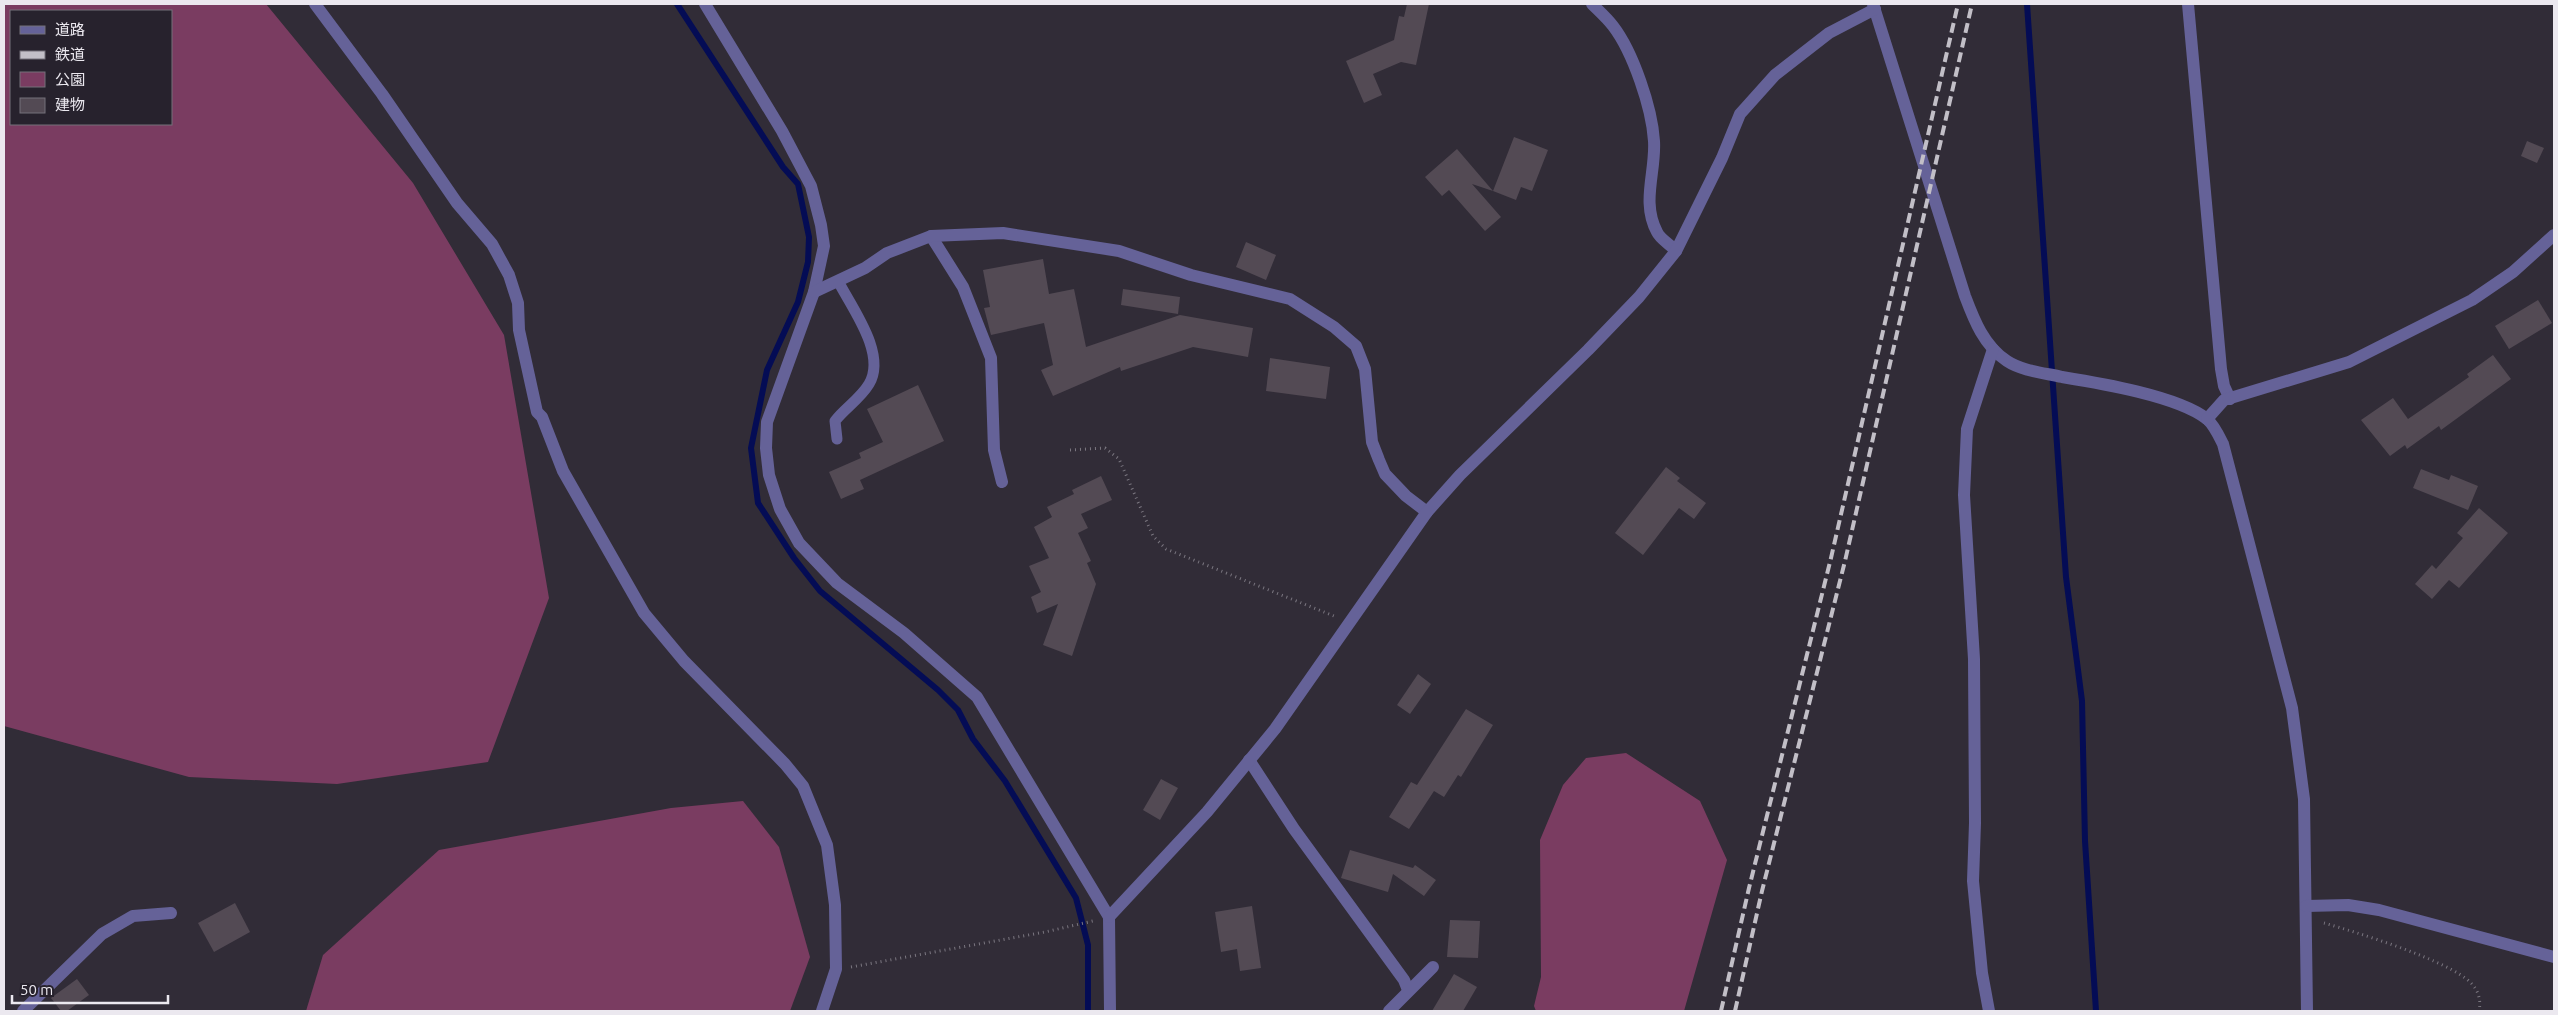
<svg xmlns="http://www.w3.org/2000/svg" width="2558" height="1015" font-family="Ubuntu,'Noto Sans JP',sans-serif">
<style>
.green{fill:#7a3c61;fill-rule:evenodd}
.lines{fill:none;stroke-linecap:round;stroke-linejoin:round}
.stream{stroke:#040c55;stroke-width:6}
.building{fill:#534a54}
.path{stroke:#7b7780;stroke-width:3;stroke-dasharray:1 4;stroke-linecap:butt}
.lane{stroke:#656298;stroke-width:11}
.street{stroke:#656298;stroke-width:12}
.rail{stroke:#c2bfc7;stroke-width:4;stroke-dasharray:10 5;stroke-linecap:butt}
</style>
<rect width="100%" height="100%" fill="#312c37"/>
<!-- green -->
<g class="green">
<path d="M4 4H266L413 183 504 335 549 598 488 762 337 784 189 777 4 726ZM11 11H171V124H11Z"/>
<path d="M1626 753 1700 801 1727 860 1684 1011H1536L1534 1006 1541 977 1540 840 1563 785 1586 758Z"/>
<path d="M743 801 779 847 810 957 790 1011H306L323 955 439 850 671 808Z"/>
</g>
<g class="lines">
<!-- stream -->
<g class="stream">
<path d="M677 4 783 167 798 184 809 237 808 262 798 302 767 370 751 448 758 503 794 558 820 591 938 690 958 710 973 739 1005 781 1076 898 1088 945V1011"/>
<path d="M2027 4 2066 577 2082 701 2085 841 2096 1011"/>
</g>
</g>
<!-- building -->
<g class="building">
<path d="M1407 4H1429L1416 65 1401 62 1373 74 1382 95 1364 103 1346 61 1394 40 1399 16 1404 17Z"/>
<path d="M1514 137 1548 150 1532 191 1521 187 1516 200 1493 191Z"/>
<path d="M2527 141 2544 148 2537 163 2521 156Z"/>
<path d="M1457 149 1493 191 1472 184 1501 217 1485 231 1449 190 1442 196 1425 177Z"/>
<path d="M1246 242 1276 255 1266 280 1236 267Z"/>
<path d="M1043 259 1049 294 1074 289 1086 347 1180 315 1253 328 1248 357 1193 347 1121 371 1120 367 1053 396 1041 370 1053 365 1044 323 991 335 984 308 990 307 983 270Z"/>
<path d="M1123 289 1180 297 1178 314 1121 305Z"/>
<path d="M2538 300 2552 323 2509 349 2495 326Z"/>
<path d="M2493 355 2511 379 2441 430 2439 426 2407 449 2405 445 2390 456 2361 420 2393 398 2408 419 2469 377 2467 374Z"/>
<path d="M1270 358 1330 367 1326 399 1266 391Z"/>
<path d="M918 385 944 441 860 480 864 489 841 499 829 472 861 458 859 453 883 442 867 409Z"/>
<path d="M1666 467 1680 478 1677 481 1706 503 1694 519 1679 508 1643 555 1615 533Z"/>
<path d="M2421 469 2449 480 2451 475 2478 486 2468 510 2413 488Z"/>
<path d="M1101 476 1112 500 1081 514 1088 528 1078 533 1091 561 1087 563 1096 584 1072 656 1043 645 1058 604 1037 613 1031 597 1041 592 1029 566 1049 558 1034 527 1052 517 1047 507 1074 494 1072 490Z"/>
<path d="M2479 508 2508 533 2459 588 2449 580 2432 599 2415 584 2432 565 2436 569 2463 538 2457 533Z"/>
<path d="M1418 674 1431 684 1410 714 1397 705Z"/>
<path d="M1466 709 1493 725 1461 777 1458 775 1444 797 1434 791 1409 829 1389 817 1411 782 1417 785Z"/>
<path d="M1161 779 1178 788 1160 820 1143 810Z"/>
<path d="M1350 850 1413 868 1415 865 1436 880 1424 896 1393 874 1388 892 1341 878Z"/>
<path d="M235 903 250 932 214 952 198 923Z"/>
<path d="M1252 906 1261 968 1240 971 1237 949 1221 952 1215 912Z"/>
<path d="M1450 920 1480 921 1478 958 1447 957Z"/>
<path d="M1454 974 1477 987 1463 1011H1432Z"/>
<path d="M77 979 89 995 67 1011H61L51 998Z"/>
</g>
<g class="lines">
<!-- path -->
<g class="path">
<path d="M1070 450 1105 448 1119 459 1153 536 1166 549 1334 616"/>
<path d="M2324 923C2356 932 2450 961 2471 983 2479 991 2481 1001 2479 1011"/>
<path d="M851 967 1045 932 1093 921"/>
</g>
<!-- lane -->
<path class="lane" d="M837 439 835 421C845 408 860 399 869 384 887 354 852 308 838 281"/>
<!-- street -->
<g class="street">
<path d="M315 4 382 94 457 203 492 244 509 275 518 303 519 330 537 412 542 417 563 471 644 613 684 661 785 764 803 786 827 845 835 905 836 969 822 1011"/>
<path d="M705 4 782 131 811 186 821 225 824 246 814 292 767 422 766 448 769 475 780 509 799 543 837 583 904 633 977 697 1109 917 1110 1011"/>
<path d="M1592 4C1599 11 1607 18 1613 26 1633 52 1652 108 1654 141 1656 172 1641 202 1657 232 1660 239 1671 245 1676 251"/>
<path d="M1873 4 1965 296C1974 320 1984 346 2007 361 2022 371 2045 373 2062 377 2099 383 2178 396 2207 419 2214 425 2219 436 2223 444L2292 708 2304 799 2307 1011"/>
<path d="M2188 4 2221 369 2224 386 2230 399"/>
<path d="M931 236 963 287 991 358 994 450 1002 482"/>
<path d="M814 292 865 268 887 253 931 236 1003 233 1119 251 1191 275 1290 299 1334 327 1356 346 1365 369 1372 442 1379 460 1385 474 1406 496 1427 512"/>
<path d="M2207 419 2224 400 2349 362 2472 300 2513 272 2554 235"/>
<path d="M1249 760 1294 829 1404 980 1408 990"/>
<path d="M2306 906 2348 905 2379 910 2554 957"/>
<path d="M1109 917 1207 812 1275 729 1427 512 1460 475 1588 350 1639 297 1676 251 1722 158 1740 114 1775 75 1829 33 1875 9"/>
<path d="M23 1011 102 934 133 916 171 913"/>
<path d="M1389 1011 1433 967"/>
<path d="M1989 1011 1982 973 1973 881 1975 823 1974 659 1964 495 1967 429 1993 349"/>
</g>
<!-- rail -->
<g class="rail">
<path d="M1721 1011 1749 888 1831 558 1958 4"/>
<path d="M1735 1011 1762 891 1845 561 1972 4"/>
</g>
</g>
<!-- border -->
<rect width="2558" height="1015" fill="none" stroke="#ebe8ef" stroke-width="10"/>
<!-- legend -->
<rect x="10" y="10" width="162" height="115" fill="#27222d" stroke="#75717b"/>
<rect x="20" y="26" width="25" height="8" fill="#656298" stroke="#75717b"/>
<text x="55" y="35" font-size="15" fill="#ebe8ef">道路</text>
<rect x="20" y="51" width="25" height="8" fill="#c2bfc7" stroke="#75717b"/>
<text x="55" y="60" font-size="15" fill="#ebe8ef">鉄道</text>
<rect x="20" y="72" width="25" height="15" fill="#7a3c61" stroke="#75717b"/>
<text x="55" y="85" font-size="15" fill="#ebe8ef">公園</text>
<rect x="20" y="98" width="25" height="15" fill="#534a54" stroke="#75717b"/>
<text x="55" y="110" font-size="15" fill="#ebe8ef">建物</text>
<!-- scale -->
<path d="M12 995v8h156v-8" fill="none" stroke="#ebe8ef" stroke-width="2.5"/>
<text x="20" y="995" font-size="15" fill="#ebe8ef" stroke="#27222d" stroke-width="4" paint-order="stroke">50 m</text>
</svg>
